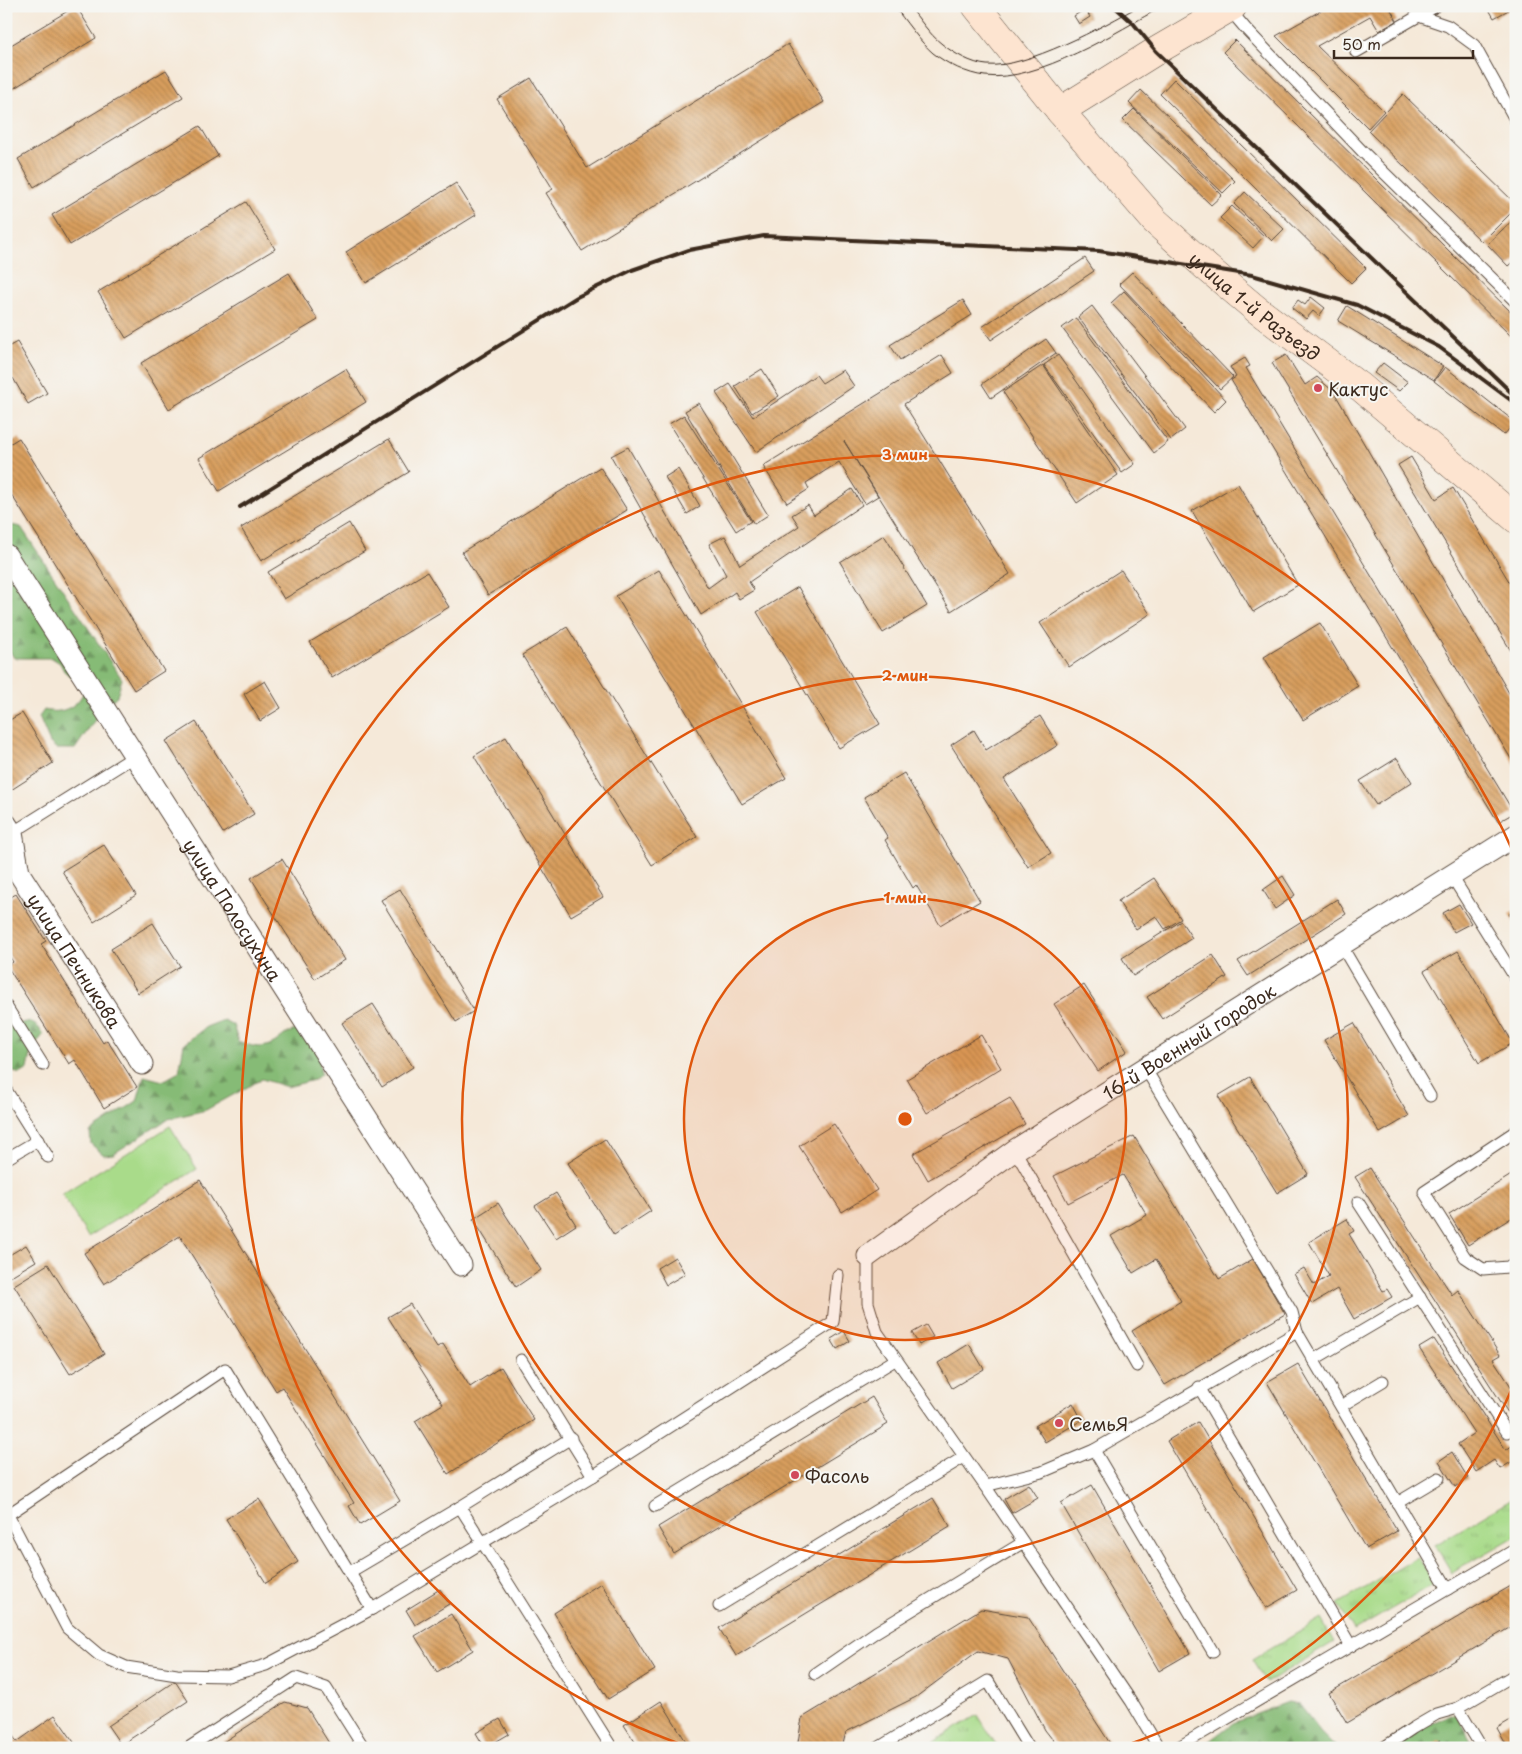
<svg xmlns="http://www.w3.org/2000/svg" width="1522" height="1754" font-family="'Playpen Sans',sans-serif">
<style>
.green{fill:#a9db8a;stroke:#728254}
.forest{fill:url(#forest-firs);stroke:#60724a}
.park{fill:url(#park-tufts);stroke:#728254}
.building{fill:url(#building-back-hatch)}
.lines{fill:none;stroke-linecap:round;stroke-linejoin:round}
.service-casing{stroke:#57473a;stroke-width:13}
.minor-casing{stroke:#57473a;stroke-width:23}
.secondary-casing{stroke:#57473a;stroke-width:29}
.service{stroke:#fff;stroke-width:11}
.minor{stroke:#fff;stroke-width:21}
.secondary{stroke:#fde4d0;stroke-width:28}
.tram{stroke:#3b2a1e;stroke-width:1}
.rail{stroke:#3b2a1e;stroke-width:4}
.ring{fill:none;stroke:#df570d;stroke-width:2.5}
.poi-dot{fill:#d1495b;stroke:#f6f6f2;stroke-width:2}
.labels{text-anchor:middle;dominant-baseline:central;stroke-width:4;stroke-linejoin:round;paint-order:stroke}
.street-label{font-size:18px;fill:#3b2a1e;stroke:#f6f6f2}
.poi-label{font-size:18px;fill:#3b2a1e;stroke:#f6f6f2;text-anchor:start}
.centre{fill:#df570d;stroke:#f6f6f2;stroke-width:2.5}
.ring-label{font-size:15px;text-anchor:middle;font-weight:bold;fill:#df570d;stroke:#f6f6f2;stroke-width:4;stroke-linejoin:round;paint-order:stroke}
</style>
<defs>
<pattern id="forest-firs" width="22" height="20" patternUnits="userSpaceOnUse" patternTransform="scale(1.25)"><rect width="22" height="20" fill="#86bb76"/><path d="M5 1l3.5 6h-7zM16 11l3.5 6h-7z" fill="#6f9860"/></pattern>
<pattern id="park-tufts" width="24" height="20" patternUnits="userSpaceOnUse" patternTransform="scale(1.25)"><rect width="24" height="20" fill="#a9db8a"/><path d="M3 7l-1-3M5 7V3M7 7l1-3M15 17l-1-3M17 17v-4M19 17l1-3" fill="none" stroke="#92bc77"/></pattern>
<pattern id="building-back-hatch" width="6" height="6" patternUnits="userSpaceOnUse" patternTransform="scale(1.25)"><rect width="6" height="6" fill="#d89e5d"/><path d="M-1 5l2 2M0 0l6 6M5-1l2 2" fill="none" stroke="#b0814c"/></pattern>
</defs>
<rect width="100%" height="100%" fill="#f6f6f2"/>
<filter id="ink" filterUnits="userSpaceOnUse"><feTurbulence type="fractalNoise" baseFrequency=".02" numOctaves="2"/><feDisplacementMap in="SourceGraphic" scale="10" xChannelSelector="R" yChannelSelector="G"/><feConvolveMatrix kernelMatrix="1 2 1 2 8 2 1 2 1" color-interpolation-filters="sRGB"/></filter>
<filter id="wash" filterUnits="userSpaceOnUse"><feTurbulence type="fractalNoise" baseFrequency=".0096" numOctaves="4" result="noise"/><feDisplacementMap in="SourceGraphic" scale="20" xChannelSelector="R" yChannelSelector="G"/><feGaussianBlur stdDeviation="1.12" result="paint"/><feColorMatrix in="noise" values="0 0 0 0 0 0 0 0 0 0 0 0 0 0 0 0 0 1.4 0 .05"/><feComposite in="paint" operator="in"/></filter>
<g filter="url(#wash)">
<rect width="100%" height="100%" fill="#f5e9d9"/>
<!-- green -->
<path class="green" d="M170 1126 197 1169 88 1237 62 1194Z"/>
<!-- forest -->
<g class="forest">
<path d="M6 524 21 527 122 679 117 696 103 708 75 749H57L50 743 39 717 44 710C62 715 80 706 85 688L64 671 60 663 52 658H14L6 645Z"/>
<path d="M224 1020 233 1025 238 1041C247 1044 256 1049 266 1046 281 1043 283 1029 302 1030L319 1055 321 1074 314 1080 287 1087 262 1079 206 1110 168 1119 113 1154 104 1155 91 1144 90 1132 137 1101 144 1076 163 1081 179 1072 184 1044 206 1027Z"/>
<path d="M31 1022 39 1028 43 1035 32 1049 28 1069 20 1074 11 1071 6 1067V1026Z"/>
<path d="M1288 1702 1299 1704 1320 1731 1337 1748H1200L1233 1723Z"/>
<path d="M1451 1714 1456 1715 1475 1748H1394L1426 1726Z"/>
</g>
<!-- park -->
<g class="park">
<path d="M1514 1498 1516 1536 1452 1573 1435 1545Z"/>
<path d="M1418 1557 1434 1584 1354 1631 1338 1604Z"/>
<path d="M1321 1619 1334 1642 1266 1683 1252 1660Z"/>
<path d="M978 1715 998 1748H924Z"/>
</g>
<g id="blocks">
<!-- building -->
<g class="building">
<path d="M76 6 96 38 6 93V48Z"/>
<path d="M1329 6H1389L1397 21 1379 31 1370 16 1317 46 1384 111 1368 128 1276 36Z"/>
<path d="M1487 6H1516V15L1512 8 1494 18Z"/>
<path d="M1085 9 1090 17 1079 24 1074 16Z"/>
<path d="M1235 40 1516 317V341L1223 52Z"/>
<path d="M788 44 824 102 582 251 546 193 553 189 497 99 531 78 587 168Z"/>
<path d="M166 70 183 97 34 187 18 159Z"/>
<path d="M1174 79 1366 268 1351 283 1160 94Z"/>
<path d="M1141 90 1235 181 1223 193 1129 103Z"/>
<path d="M1403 94 1516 204V208L1482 242 1368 131Z"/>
<path d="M1134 109 1222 195 1211 205 1123 120Z"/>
<path d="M200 126 218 156 70 245 52 215Z"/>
<path d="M456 183 476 215 366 283 346 252Z"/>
<path d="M1245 192 1284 229 1272 241 1234 204Z"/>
<path d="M246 202 275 249 126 338 98 292Z"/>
<path d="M1232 206 1264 236 1253 248 1220 218Z"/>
<path d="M1516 217V259L1508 266 1487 244Z"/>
<path d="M1085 258 1094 271 991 340 982 327Z"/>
<path d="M1132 272 1233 377 1220 389 1119 284Z"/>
<path d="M289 273 318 320 169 409 141 363Z"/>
<path d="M1124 291 1226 400 1214 412 1111 303Z"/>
<path d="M1311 297 1325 308 1319 316 1313 311 1306 319 1292 308 1298 300 1305 305Z"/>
<path d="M963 300 972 315 900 360 890 345Z"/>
<path d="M1092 306 1185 429 1171 440 1078 317Z"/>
<path d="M1347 306 1443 366 1434 380 1338 321Z"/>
<path d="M1076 318 1168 442 1154 453 1062 328Z"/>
<path d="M1046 339 1056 353 991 398 982 384Z"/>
<path d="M17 342 47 393 28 404 13 378 6 381V348Z"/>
<path d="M942 355 953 373 904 404 1010 574 951 611 844 441 878 496 865 504 839 462 806 483 809 489 787 503 763 466Z"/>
<path d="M1058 355 1135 464 1122 473 1044 365Z"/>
<path d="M1286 355 1305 385 1317 377 1334 392 1516 705V767L1272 363Z"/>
<path d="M1245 358 1250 366 1246 368 1514 813 1498 822 1231 380 1236 377 1230 367Z"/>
<path d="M1383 363 1408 382 1399 391 1374 373Z"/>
<path d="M1043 365 1118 475 1077 503 1003 392Z"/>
<path d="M1445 367 1515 422 1504 435 1434 381Z"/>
<path d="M346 369 366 402 219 491 199 458Z"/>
<path d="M762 369 779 396 752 413 735 386Z"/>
<path d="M843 370 854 386 756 452 716 393 730 384 753 417 816 375 822 383Z"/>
<path d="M699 403 768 515 754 524 685 411Z"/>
<path d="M684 415 751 521 736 531 669 424Z"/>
<path d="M19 438 164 671 134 690 6 486V446Z"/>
<path d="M389 439 409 472 261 561 241 528Z"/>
<path d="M628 447 708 588 726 575 709 544 725 536 740 565 799 526 792 515 808 505 814 515 852 489 862 505 749 582 754 590 739 599 735 592 701 615 611 456Z"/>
<path d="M1411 457 1436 499 1453 488 1516 593V659L1398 465Z"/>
<path d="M600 467 627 510 488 595 462 552Z"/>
<path d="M678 469 700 506 687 514 665 477Z"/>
<path d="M1238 484 1298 585 1253 612 1192 511Z"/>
<path d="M349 523 365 551 284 599 268 572Z"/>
<path d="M884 535 927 606 883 633 840 562Z"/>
<path d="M659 570 786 778 742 804 616 596Z"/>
<path d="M1121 570 1150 614 1069 667 1040 623Z"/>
<path d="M427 572 449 607 332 678 310 642Z"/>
<path d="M798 587 880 724 839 748 757 612Z"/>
<path d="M1320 623 1358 686 1303 720 1264 657Z"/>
<path d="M567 627 697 837 652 865 522 655Z"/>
<path d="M265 681 281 708 260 721 244 694Z"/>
<path d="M22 713 53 763 11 790 6 782V722Z"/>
<path d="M1040 716 1058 745 1004 779 1051 853 1028 867 951 745 974 730 986 750Z"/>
<path d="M196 722 254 814 223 833 166 741Z"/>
<path d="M506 737 603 897 571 916 474 756Z"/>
<path d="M1397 758 1412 782 1376 805 1360 781Z"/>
<path d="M904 773 980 901 940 925 916 885 913 888 885 840 888 838 864 797Z"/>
<path d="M104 845 136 895 94 922 62 871Z"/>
<path d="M282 859 345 960 315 979 251 878Z"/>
<path d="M1283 876 1295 895 1275 909 1263 890Z"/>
<path d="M1154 878 1181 919 1165 929 1156 916 1136 929 1118 901Z"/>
<path d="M400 889 474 1011 456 1022 381 900Z"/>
<path d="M16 894 46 941 41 944 103 1043 107 1040 137 1087 104 1108 75 1060 69 1064 7 966 13 962 6 951V900Z"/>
<path d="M1337 899 1346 914 1248 976 1238 961Z"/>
<path d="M1459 904 1471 923 1454 932 1443 913Z"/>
<path d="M1516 909V925L1509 914Z"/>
<path d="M1181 921 1192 938 1133 976 1122 958Z"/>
<path d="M153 923 180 966 138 993 111 949Z"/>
<path d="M1458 951 1513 1043 1479 1063 1424 971Z"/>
<path d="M1213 955 1227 977 1162 1019 1147 997Z"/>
<path d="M1084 985 1127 1051 1098 1071 1054 1004Z"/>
<path d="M373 1004 413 1067 382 1087 342 1023Z"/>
<path d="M1354 1023 1409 1116 1380 1133 1324 1040Z"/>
<path d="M981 1035 1001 1068 927 1113 907 1079Z"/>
<path d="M1250 1077 1308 1174 1277 1193 1218 1096Z"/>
<path d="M1010 1098 1025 1124 928 1180 913 1154Z"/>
<path d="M834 1124 877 1190 842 1212 799 1146Z"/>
<path d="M1134 1136 1219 1279 1253 1259 1285 1314 1165 1385 1132 1331 1181 1301 1156 1259 1133 1273 1111 1236 1147 1215 1123 1175 1068 1203 1054 1176Z"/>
<path d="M605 1139 651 1211 614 1235 568 1163Z"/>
<path d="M1370 1168 1452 1295 1458 1290 1500 1355 1493 1359 1516 1394V1425L1355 1177Z"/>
<path d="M1516 1172V1215L1468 1245 1449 1214Z"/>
<path d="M200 1180 400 1501 360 1525 349 1506 354 1503 282 1387 276 1391 180 1236 104 1284 84 1253Z"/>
<path d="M556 1193 576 1225 556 1238 535 1206Z"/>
<path d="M498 1203 541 1270 516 1287 473 1219Z"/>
<path d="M1347 1219 1354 1231 1349 1234 1383 1291 1387 1289 1392 1297 1354 1319 1337 1289 1312 1304 1294 1274 1304 1268 1314 1285 1329 1276 1309 1242Z"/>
<path d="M26 1245 36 1261 6 1279V1257Z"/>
<path d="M675 1257 685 1274 666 1285 657 1268Z"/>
<path d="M48 1264 104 1354 70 1374 14 1285Z"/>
<path d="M410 1304 437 1347 443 1344 470 1387 501 1367 534 1420 448 1474 415 1421 443 1404 388 1317Z"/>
<path d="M926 1325 933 1337 919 1345 912 1333Z"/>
<path d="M844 1331 850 1341 837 1349 831 1339Z"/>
<path d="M1434 1339 1506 1450 1516 1443V1459L1500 1469 1494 1460 1476 1472 1458 1444 1474 1433 1419 1348Z"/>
<path d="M969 1344 984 1369 952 1388 938 1363Z"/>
<path d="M1298 1364 1397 1531 1366 1549 1267 1382Z"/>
<path d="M872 1397 888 1424 674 1554 658 1527Z"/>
<path d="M1073 1403 1082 1420 1045 1442 1035 1426Z"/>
<path d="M1198 1422 1297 1590 1266 1608 1167 1441Z"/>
<path d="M1452 1452 1468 1478 1455 1487 1439 1461Z"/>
<path d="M1029 1484 1038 1498 1012 1513 1004 1499Z"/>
<path d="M1092 1485 1190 1653 1159 1671 1061 1503Z"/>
<path d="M933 1498 950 1526 736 1656 719 1628Z"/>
<path d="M259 1499 298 1562 266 1583 226 1519Z"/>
<path d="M601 1583 655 1670 608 1699 554 1613Z"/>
<path d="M1516 1583V1624L1347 1723 1329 1693Z"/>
<path d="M440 1589 449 1604 415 1625 406 1610Z"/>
<path d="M981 1609 1028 1617 1113 1748H1059L1045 1730 1008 1659 978 1651 916 1697 846 1732 842 1748H797L802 1718Z"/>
<path d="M451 1614 473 1650 437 1672 415 1636Z"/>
<path d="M175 1681 188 1701 121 1745 108 1726Z"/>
<path d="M661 1701 690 1748H639L624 1725Z"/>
<path d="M285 1702 307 1708 332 1748H214Z"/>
<path d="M6 1707 13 1717 6 1722Z"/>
<path d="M55 1715 78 1748H6V1726L17 1742Z"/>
<path d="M1514 1718 1516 1720V1748H1508L1497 1728Z"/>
<path d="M500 1719 509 1734 485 1748 476 1733Z"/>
<path d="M1440 1740 1445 1748H1427Z"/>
</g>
</g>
</g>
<g filter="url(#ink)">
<use href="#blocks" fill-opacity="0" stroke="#57473a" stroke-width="1"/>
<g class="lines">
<defs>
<g id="service">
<path d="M1413 6 1419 16 1448 26 1474 45 1516 121"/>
<path d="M1229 9 1246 29 1362 151 1516 302"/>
<path d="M1356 52 1436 6"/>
<path d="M12 833 135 756"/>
<path d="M1451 875 1516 979"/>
<path d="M1341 945 1430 1096"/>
<path d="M6 1006 43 1065"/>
<path d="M1145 1068 1292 1312 1297 1332 1448 1589"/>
<path d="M6 1090 48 1157"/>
<path d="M1516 1131 1424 1192 1465 1257 1483 1269 1508 1267 1516 1262"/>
<path d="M1015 1150 1137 1366"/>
<path d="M6 1159 38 1140"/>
<path d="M1358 1202 1507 1432"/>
<path d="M868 1256V1303L877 1332 985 1486 1131 1701 1159 1748"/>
<path d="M521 1360 593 1476"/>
<path d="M1313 1360 1420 1297"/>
<path d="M1199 1387 1351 1646"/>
<path d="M1341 1406 1383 1381"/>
<path d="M1094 1450 1213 1652"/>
<path d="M985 1486 1042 1472 1094 1450 1297 1332"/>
<path d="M1397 1503 1439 1478"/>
<path d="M655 1506 895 1360"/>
<path d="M460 1507 612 1748"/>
<path d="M8 1515 67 1628 99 1655 126 1667 177 1675 228 1676 266 1665 372 1609 593 1476 833 1322 838 1275"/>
<path d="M6 1516 225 1369 372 1609"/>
<path d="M350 1572 460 1507 571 1438"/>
<path d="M719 1606 964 1457"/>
<path d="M815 1674 876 1632 1022 1543"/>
<path d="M1458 1708 1482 1748"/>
<path d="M188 1748 296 1678 326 1688 364 1748"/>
<path d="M878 1748 988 1681 1029 1748"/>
<path d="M1177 1748 1516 1549"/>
<path d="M1383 1748 1413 1728 1437 1714 1458 1708 1516 1674"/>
</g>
<g id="minor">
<path id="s1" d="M6 555 461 1265"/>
<path id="s2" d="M6 824 12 833 19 873 142 1064"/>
<path id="s3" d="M868 1256 1015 1150 1516 835"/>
</g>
<g id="secondary">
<path id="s4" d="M976 6 1060 111 1155 221 1206 267 1256 309 1359 386 1516 519"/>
<path d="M1060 111 1156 51 1233 6"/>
</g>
</defs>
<!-- service casing -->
<use href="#service" class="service-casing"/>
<!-- minor casing -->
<use href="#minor" class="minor-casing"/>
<!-- secondary casing -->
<use href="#secondary" class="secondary-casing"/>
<!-- service -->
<use href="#service" class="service"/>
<!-- minor -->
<use href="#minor" class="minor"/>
<!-- secondary -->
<use href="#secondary" class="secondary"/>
<!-- tram -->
<g class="tram">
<path d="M894 6C904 19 921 43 933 53 947 64 967 74 985 76 1037 83 1118 31 1163 6"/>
<path d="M909 6C919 18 929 34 942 44 953 53 972 64 987 65 1025 69 1104 26 1139 6"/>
</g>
<!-- rail -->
<g class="rail">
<path d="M1114 6 1133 23 1156 51 1516 397"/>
<path d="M240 507 577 297 632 270 689 250 764 236 1099 251 1252 275 1357 305 1439 347 1516 404"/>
</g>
</g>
</g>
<!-- distance rings -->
<circle cx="905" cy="1119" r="221" fill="#df570d" fill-opacity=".12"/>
<g class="ring">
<circle cx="905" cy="1119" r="221"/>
<circle cx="905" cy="1119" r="443"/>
<path d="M1514 1384A664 664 0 0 1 1121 1747M689 1747A664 664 0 1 1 1514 854"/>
</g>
<!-- markers -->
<g class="poi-dot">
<circle cx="1318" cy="388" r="5"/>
<circle cx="1059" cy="1423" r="5"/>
<circle cx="795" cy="1475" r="5"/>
</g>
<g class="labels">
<!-- street labels -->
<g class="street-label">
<text stroke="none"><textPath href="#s4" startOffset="411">улица 1-й Разъезд</textPath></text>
<text stroke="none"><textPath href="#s1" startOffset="421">улица Полосухина</textPath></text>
<text stroke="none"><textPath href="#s2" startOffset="155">улица Печникова</textPath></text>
<text stroke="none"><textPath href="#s3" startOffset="386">16-й Военный городок</textPath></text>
</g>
<!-- poi labels -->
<g class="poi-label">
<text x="1328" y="388">Кактус</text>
<text x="1069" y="1423">СемьЯ</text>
<text x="805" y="1475">Фасоль</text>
</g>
</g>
<circle cx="905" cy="1119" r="8" class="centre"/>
<g class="ring-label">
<text x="905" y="460">3 мин</text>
<text x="905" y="681">2 мин</text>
<text x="905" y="903">1 мин</text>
</g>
<!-- margin -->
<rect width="1522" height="1754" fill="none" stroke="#f6f6f2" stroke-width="25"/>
<!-- scale -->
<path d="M1334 50v8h139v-8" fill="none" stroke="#3b2a1e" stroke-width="2.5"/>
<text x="1342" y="50" font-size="15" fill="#3b2a1e" stroke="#f6f6f2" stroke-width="4" paint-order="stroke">50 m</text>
</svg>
